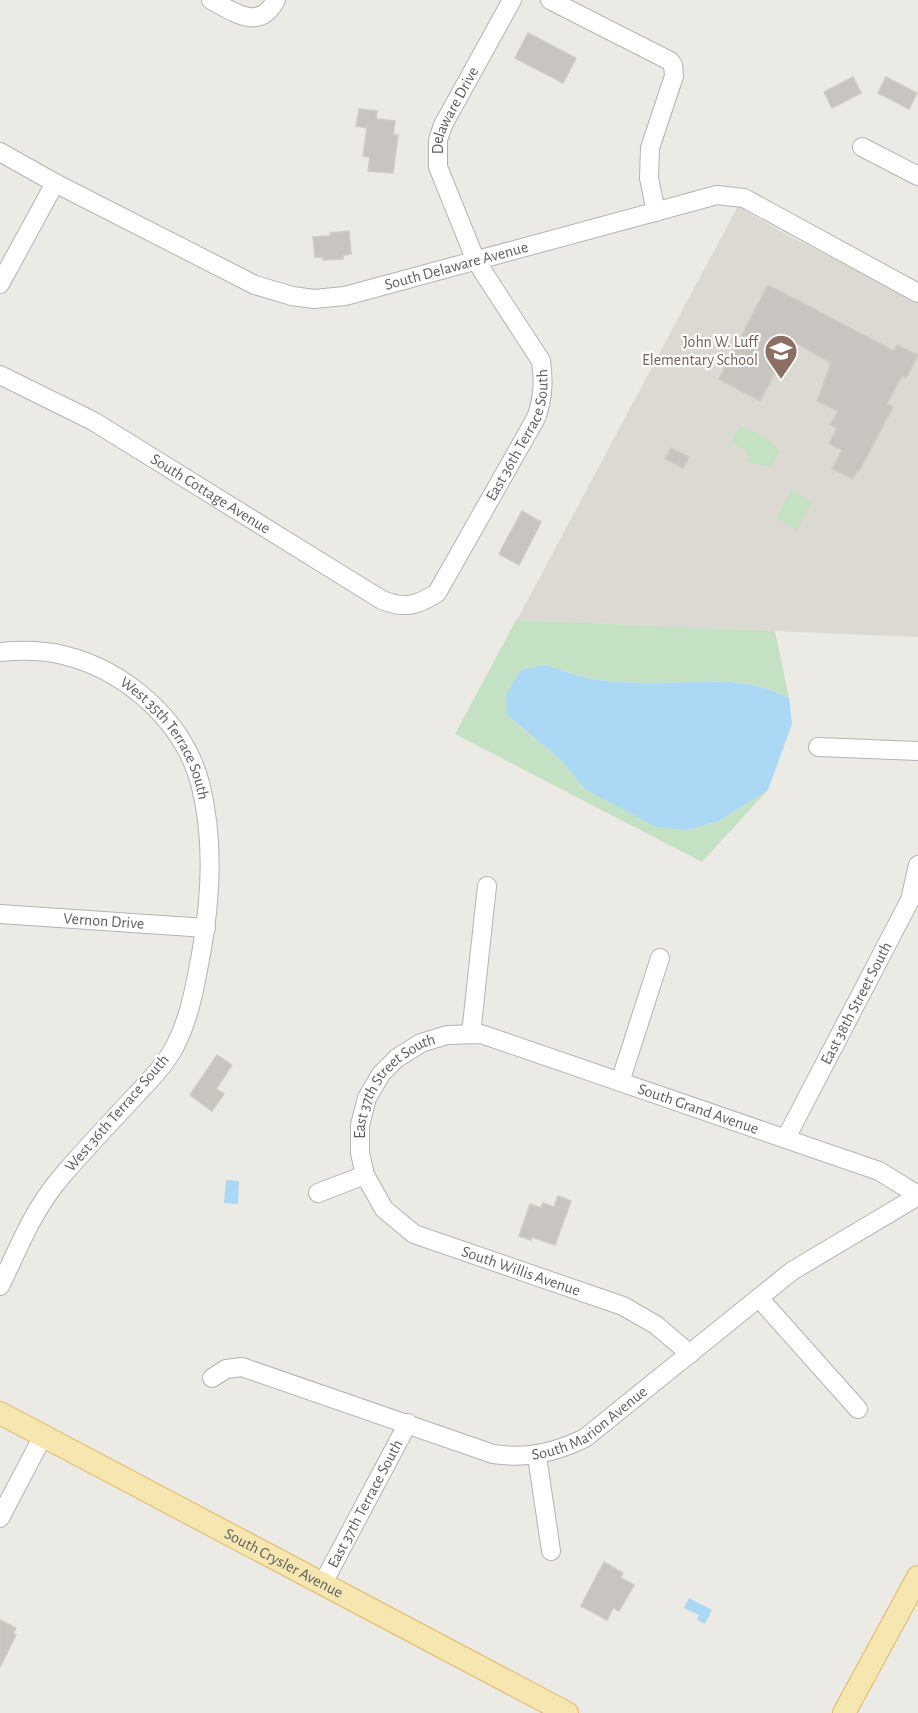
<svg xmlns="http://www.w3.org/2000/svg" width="918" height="1713" font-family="'Alegreya Sans',sans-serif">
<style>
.education{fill:#dcd9d2}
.green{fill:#c4e1c3}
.water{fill:#abd9f5}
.building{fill:#c8c5c0;stroke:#d0cbc3;stroke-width:1.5}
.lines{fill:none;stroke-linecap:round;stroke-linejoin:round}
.minor-casing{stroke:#b1b4b7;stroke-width:20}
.major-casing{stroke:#e1b868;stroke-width:24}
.minor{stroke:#fff;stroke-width:18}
.major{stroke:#f6e6af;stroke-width:22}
.labels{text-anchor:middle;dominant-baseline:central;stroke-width:4.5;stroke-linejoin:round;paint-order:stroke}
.street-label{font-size:16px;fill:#5c5f62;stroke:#fff}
.education-label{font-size:16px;fill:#785e54;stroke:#fff;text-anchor:end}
</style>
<rect width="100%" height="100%" fill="#eceae4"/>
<!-- education -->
<path class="education" d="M738 206 780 231 918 302V637L517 620Z"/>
<!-- green -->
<g class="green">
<path d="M744 427 768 439 780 451 771 466 754 464 748 461 747 451 731 442 739 428Z"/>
<path d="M791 490 812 502 797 530 776 518Z"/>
<path d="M516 620 775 631 789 698C737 672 694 685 640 683 627 682 613 682 599 680 581 678 563 670 546 665L507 715 561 760 585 789 688 830 719 821 768 790 702 862 455 734Z"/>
</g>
<!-- water -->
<g class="water">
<path d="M546 665C563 670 581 678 599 680 613 682 627 682 640 683 694 685 737 672 789 698L792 724 768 790 719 821 688 830 656 827 585 789 561 760 507 715 506 694 521 670Z"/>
<path d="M226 1180 239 1181 238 1204 224 1203Z"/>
<path d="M689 1598 712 1610 705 1624 697 1620 699 1615 684 1608Z"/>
</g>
<!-- building -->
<g class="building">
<path d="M528 33 576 58 563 83 515 58Z"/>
<path d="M853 77 861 93 832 108 824 92Z"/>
<path d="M886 77 917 93 909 109 878 93Z"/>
<path d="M359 109 377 111 376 119 395 121 393 135H398L393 173 368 171 370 157 363 156 367 128 356 126Z"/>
<path d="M349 231 351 254 343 255V259L323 260V257H315L313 237 330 236V233Z"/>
<path d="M768 285 894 351 897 345 918 355 906 378 902 376 887 404 893 407 859 471H857L853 479 832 469 842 450 829 444 837 428 830 425 838 411 817 401 831 363 779 333 765 359 779 366 760 401 719 379Z"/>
<path d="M671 448 689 457 683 468 665 459Z"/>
<path d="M522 511 541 522 519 565 499 554Z"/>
<path d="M217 1055 232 1065 216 1089 224 1094 212 1111 190 1095Z"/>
<path d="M558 1196 571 1201 555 1245 532 1237 531 1240 519 1236 530 1204 541 1208 543 1203 554 1207Z"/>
<path d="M604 1562 623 1573 621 1578 634 1585 619 1611 613 1608 607 1620 581 1606Z"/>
<path d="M0 1620 16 1628 13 1634 16 1635 0 1667Z"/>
</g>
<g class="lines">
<defs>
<g id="minor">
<path d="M211 0C234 12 259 32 276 0"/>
<path d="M550 0 670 61 673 65 674 76 650 148 649 178 656 212"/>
<path d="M862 147 918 176"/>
<path id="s1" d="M0 152 55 183 255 285 292 296 314 299 345 296 717 195 744 198 918 293"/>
<path d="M0 284 55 183"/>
<path id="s2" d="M0 375 93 421 382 600C405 609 416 606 437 593L536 418C543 398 544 382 541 361L476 261 438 167V140L443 125 512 0"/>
<path id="s3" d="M0 652C21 650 43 650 63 655 125 670 183 720 200 783 214 837 211 899 201 954 195 986 190 1017 175 1046 166 1064 150 1080 136 1095 111 1122 86 1148 62 1176 32 1211 20 1246 0 1286"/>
<path d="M818 747 918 751"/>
<path id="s4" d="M0 914 206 928"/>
<path d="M471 1034 487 886"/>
<path d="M620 1082 660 958"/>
<path id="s5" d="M786 1138 910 900 918 865"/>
<path d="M318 1193 365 1175"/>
<path d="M759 1298 858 1409"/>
<path id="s6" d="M690 1354 656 1325 623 1306 414 1234 384 1209 365 1175 360 1153V1125L367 1098 381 1074 397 1058 421 1043 447 1035 481 1034 879 1171 918 1195"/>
<path id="s7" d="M212 1378 226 1369 242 1367 493 1454C527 1459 554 1453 585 1438L792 1271 918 1196"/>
<path d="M537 1456 551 1551"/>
<path d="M0 1518 43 1436"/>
<path id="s8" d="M322 1585 408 1423"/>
</g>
<g id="major">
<path id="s9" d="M0 1413 567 1713"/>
<path d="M844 1713 918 1577"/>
</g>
</defs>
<!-- minor casing -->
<use href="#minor" class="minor-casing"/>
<!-- major casing -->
<use href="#major" class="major-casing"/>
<!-- minor -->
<use href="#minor" class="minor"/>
<!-- major -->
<use href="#major" class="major"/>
</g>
<!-- icons -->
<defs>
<symbol id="school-pin" viewBox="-11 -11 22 30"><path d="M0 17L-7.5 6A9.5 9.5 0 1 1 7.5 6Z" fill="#8d6e63" stroke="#fff"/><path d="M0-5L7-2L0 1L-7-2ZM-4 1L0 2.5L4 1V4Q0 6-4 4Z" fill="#fff"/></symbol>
</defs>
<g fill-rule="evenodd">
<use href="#school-pin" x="762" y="332" width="38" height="52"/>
</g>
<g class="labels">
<!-- street labels -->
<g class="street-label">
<text stroke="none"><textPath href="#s2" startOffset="1042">Delaware Drive</textPath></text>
<text stroke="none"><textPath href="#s1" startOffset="495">South Delaware Avenue</textPath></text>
<text stroke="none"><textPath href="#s2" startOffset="681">East 36th Terrace South</textPath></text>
<text stroke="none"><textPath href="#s2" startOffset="242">South Cottage Avenue</textPath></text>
<text stroke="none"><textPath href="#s3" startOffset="202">West 35th Terrace South</textPath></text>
<text stroke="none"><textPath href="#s4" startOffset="104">Vernon Drive</textPath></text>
<text stroke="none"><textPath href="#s5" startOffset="152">East 38th Street South</textPath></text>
<text stroke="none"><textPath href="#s6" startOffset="486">East 37th Street South</textPath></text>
<text stroke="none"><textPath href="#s6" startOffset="830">South Grand Avenue</textPath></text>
<text transform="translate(117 1113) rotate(-49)">West 36th Terrace South</text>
<text transform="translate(521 1271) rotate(19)">South Willis Avenue</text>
<text stroke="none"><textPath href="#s7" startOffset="404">South Marion Avenue</textPath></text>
<text stroke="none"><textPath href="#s8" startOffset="92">East 37th Terrace South</textPath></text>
<text stroke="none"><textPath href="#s9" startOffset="321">South Crysler Avenue</textPath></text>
</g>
<!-- education labels -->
<g class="education-label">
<text x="758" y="342">John W. Luff<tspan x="758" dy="18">Elementary School</tspan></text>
</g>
</g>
</svg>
